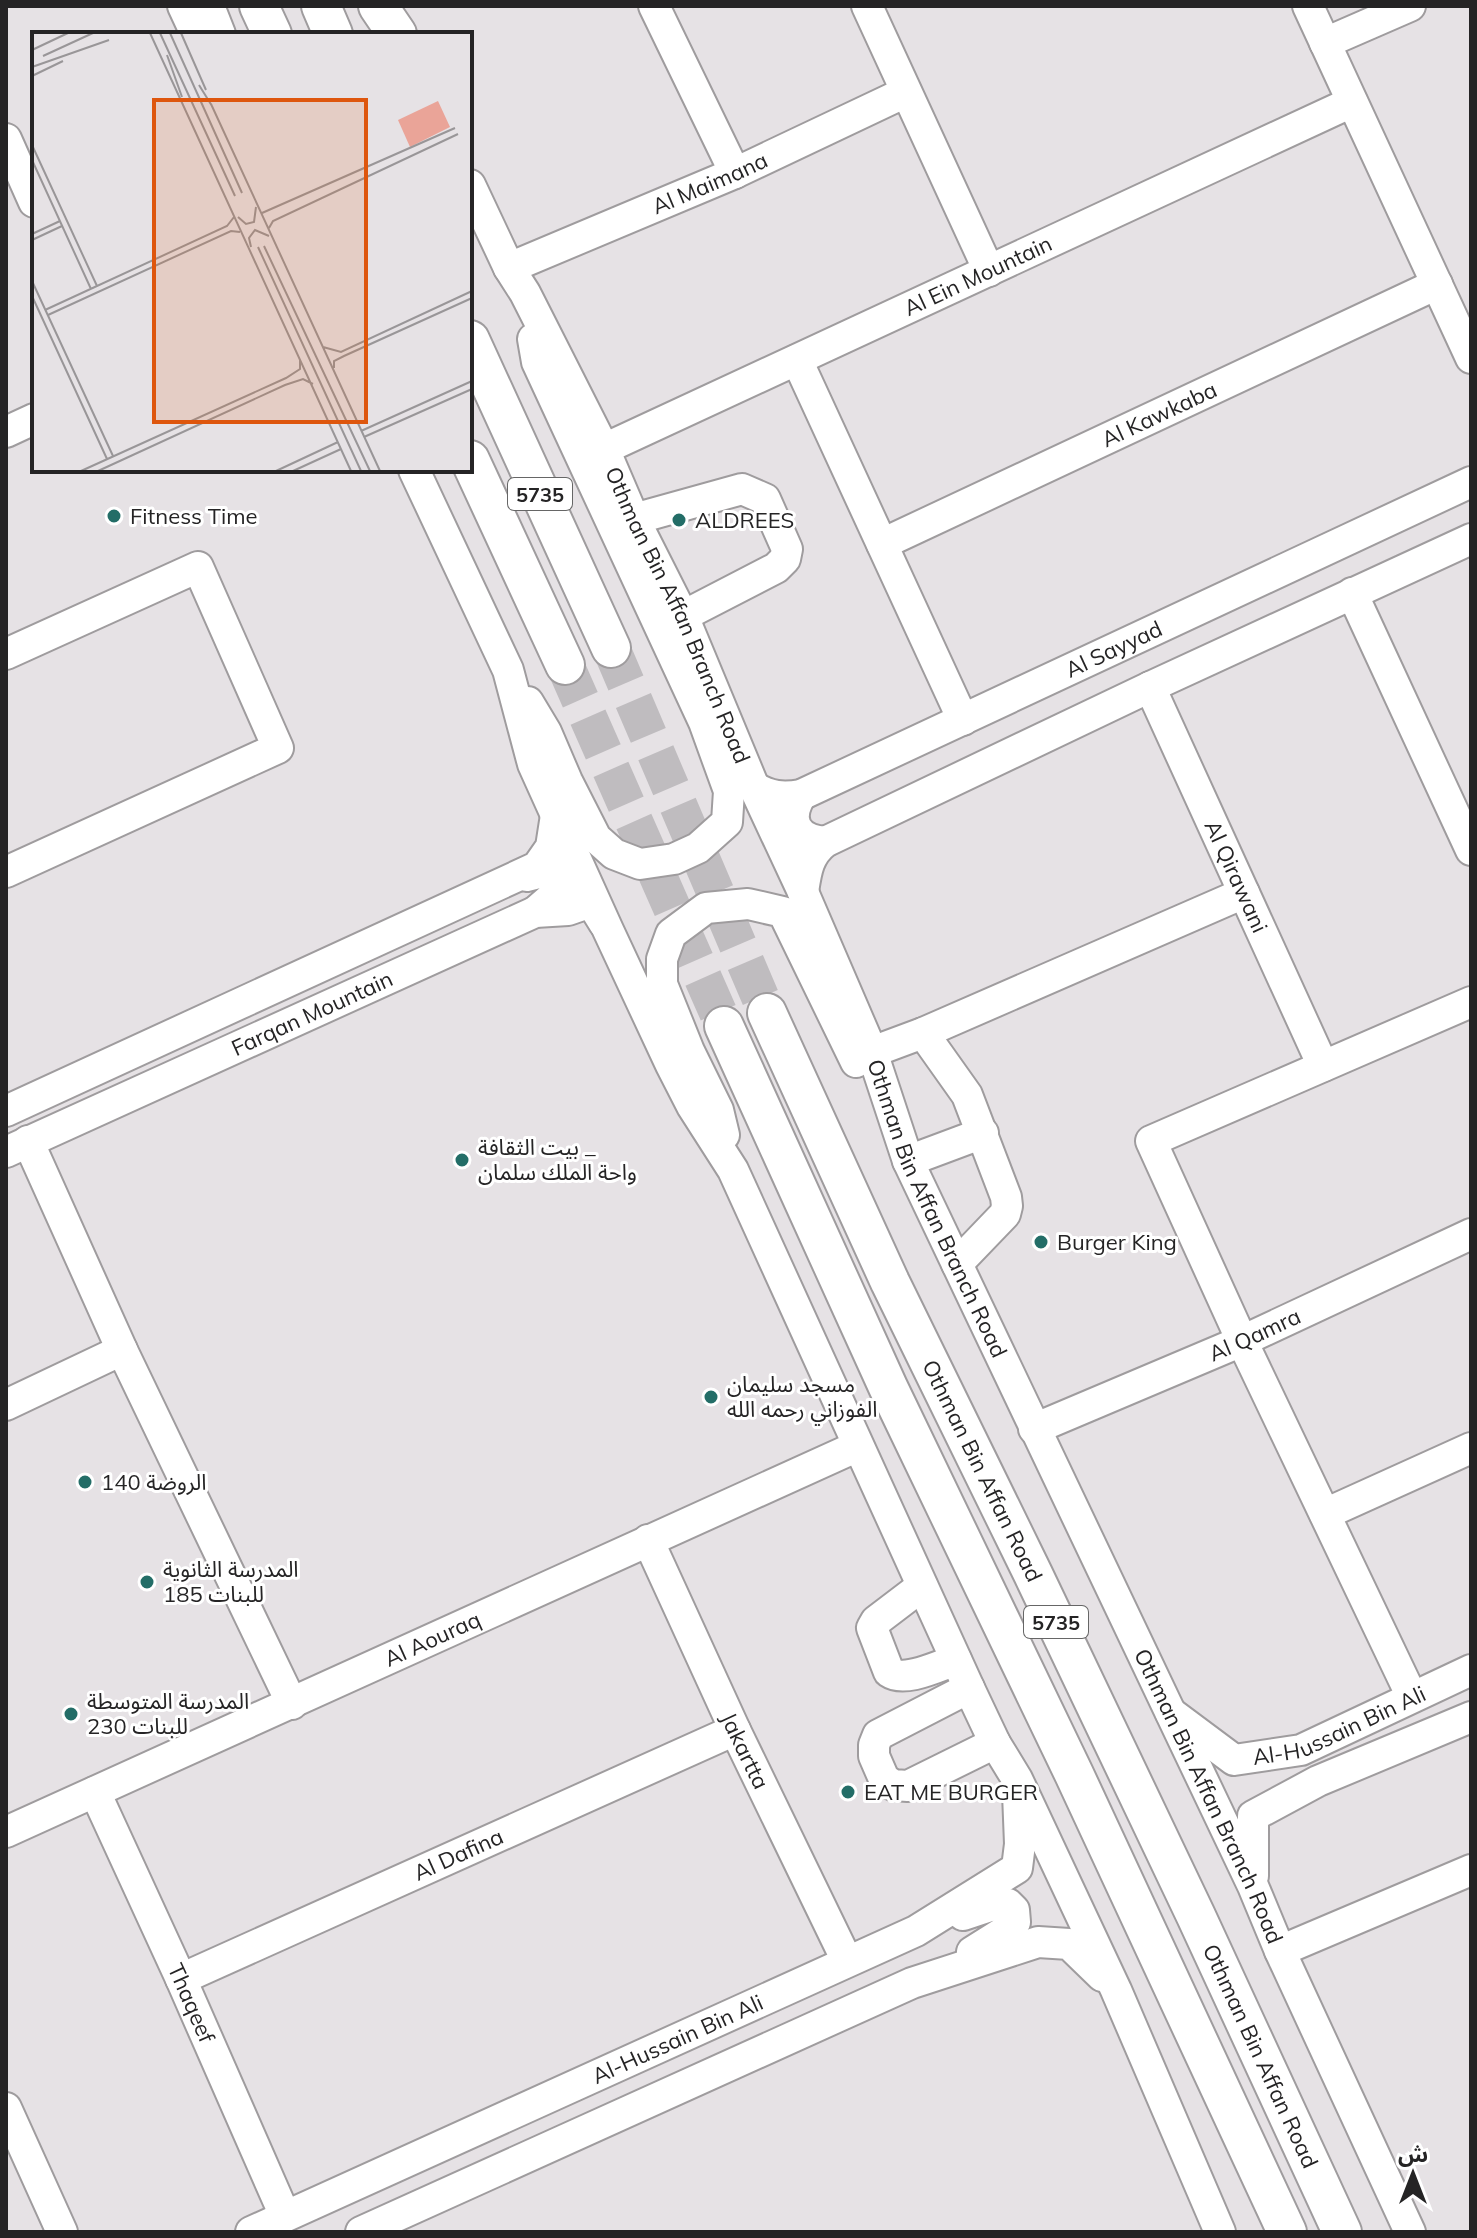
<svg xmlns="http://www.w3.org/2000/svg" width="1477" height="2238" font-family="Mulish,'Noto Sans Arabic',sans-serif">
<style>
.lines{fill:none;stroke-linecap:round;stroke-linejoin:round}
.major-tunnel{stroke:#bfbcbf;stroke-width:38;stroke-dasharray:38 19;stroke-linecap:butt}
.minor-casing{stroke:#9f9c9e;stroke-width:34}
.major-casing{stroke:#9f9c9e;stroke-width:42}
.minor{stroke:#fff;stroke-width:30}
.major{stroke:#fff;stroke-width:38}
.poi-dot{fill:#236d67;stroke:#fff;stroke-width:3}
.labels{text-anchor:middle;dominant-baseline:central;stroke-width:6;stroke-linejoin:round;paint-order:stroke}
.shield{fill:#fff;stroke:#666;stroke-width:2}
.shield-label{font-size:20px;font-weight:bold;fill:#252425}
.street-label{font-size:22px;fill:#252425;stroke:#fff}
.poi-label{font-size:22px;fill:#252425;stroke:#fff;text-anchor:start}
.inset-road{fill:none;stroke:#999698;stroke-width:2}
.view{fill:#de560d;fill-opacity:0.15;stroke:#de560d;stroke-width:4}
.inset-edge{fill:none;stroke:#252425;stroke-width:4}
</style>
<rect width="100%" height="100%" fill="#e6e2e5"/>
<g class="lines">
<!-- major-tunnel -->
<g class="major-tunnel">
<path d="M611 648 767 1013"/>
<path d="M565 665 724 1026"/>
</g>
<defs>
<g id="minor">
<path d="M183 6 196 34"/>
<path d="M209 6 220 34"/>
<path d="M654 6 735 173"/>
<path d="M867 6 989 271"/>
<path d="M1308 6 1471 358"/>
<path d="M1325 43 1410 6"/>
<path d="M6 139 34 202"/>
<path id="s1" d="M470 185 509 268 525 293 604 449 634 519 683 616 754 787 803 892 872 1052 908 1161 1253 1886 1280 1951 1410 2232"/>
<path id="s2" d="M509 268 735 173 906 92"/>
<path d="M797 360 963 720"/>
<path d="M6 432 34 419"/>
<path id="s3" d="M604 449 1352 102"/>
<path d="M414 470 508 670 533 764 608 930 671 1065 692 1106 733 1170 969 1688 995 1743 1017 1779 1116 1990 1220 2232"/>
<path d="M634 519 742 489 765 499 787 549 785 559 776 568 683 616"/>
<path id="s4" d="M882 544 1437 284"/>
<path d="M1352 593 1471 850"/>
<path d="M6 654 198 567 278 748 6 872"/>
<path id="s5" d="M1150 687 1323 1066"/>
<path d="M528 702 546 732 567 781 596 838 614 854 640 864 674 859 698 848 727 822 729 791 704 722 537 362 533 339"/>
<path id="s6" d="M754 787C770 797 783 798 801 795L1471 482"/>
<path d="M801 795C786 820 795 839 825 842"/>
<path d="M527 876 558 868 565 886 535 912"/>
<path d="M803 892C806 872 808 855 825 842L1150 687 1471 539"/>
<path d="M923 1033 967 1095 1006 1197 1007 1206 1005 1214 957 1264"/>
<path d="M872 1052 923 1033 1244 893"/>
<path d="M6 1111 537 867 551 847 556 815"/>
<path d="M724 1135 718 1110 689 1051 662 984V959L671 934 706 908 748 904 783 912 856 1062"/>
<path d="M28 1141 122 1350 292 1704"/>
<path id="s7" d="M6 1152 535 912 568 910 591 902 604 923"/>
<path d="M908 1161 983 1133"/>
<path d="M6 1405 122 1350"/>
<path id="s8" d="M1034 1429 1242 1341 1471 1234"/>
<path d="M1325 1514 1471 1448"/>
<path id="s9" d="M648 1540 735 1730 847 1961"/>
<path d="M922 1586 876 1621 872 1628 889 1672C905 1683 938 1666 956 1660"/>
<path d="M969 1688 878 1735 874 1745V1756L884 1779 893 1785 908 1786 995 1743"/>
<path d="M1412 1697 1242 1341 1151 1141 1471 1002"/>
<path id="s10" d="M1171 1713 1234 1760 1301 1750 1471 1670"/>
<path id="s11" d="M95 1792 181 1979 285 2216"/>
<path id="s12" d="M6 1832 858 1446"/>
<path d="M1253 1876V1816L1318 1781 1471 1717"/>
<path d="M963 1915 993 1905 1008 1904 1014 1910 1015 1922 1007 1930 972 1952"/>
<path d="M1280 1951 1471 1870"/>
<path id="s13" d="M181 1979 735 1730"/>
<path d="M6 2108 62 2232"/>
<path id="s14" d="M251 2232 916 1931 1017 1868 1020 1844 1018 1793"/>
<path d="M361 2232 912 1983 1038 1942 1069 1944 1102 1976"/>
</g>
<g id="major">
<path d="M259 6 272 34"/>
<path d="M321 6 333 34"/>
<path d="M378 6 397 34"/>
<path d="M470 340 611 648"/>
<path d="M470 460 565 665"/>
<path id="s15" d="M767 1013 890 1282 1033 1574 1196 1916 1342 2232"/>
<path d="M724 1026 888 1387 1074 1774 1287 2232"/>
</g>
</defs>
<!-- minor casing -->
<use href="#minor" class="minor-casing"/>
<!-- major casing -->
<use href="#major" class="major-casing"/>
<!-- minor -->
<use href="#minor" class="minor"/>
<!-- major -->
<use href="#major" class="major"/>
</g>
<!-- markers -->
<g class="poi-dot">
<circle cx="114" cy="516" r="8"/>
<circle cx="679" cy="520" r="8"/>
<circle cx="462" cy="1160" r="8"/>
<circle cx="1041" cy="1242" r="8"/>
<circle cx="711" cy="1397" r="8"/>
<circle cx="85" cy="1482" r="8"/>
<circle cx="147" cy="1582" r="8"/>
<circle cx="71" cy="1714" r="8"/>
<circle cx="848" cy="1792" r="8"/>
</g>
<g class="labels">
<!-- shield labels -->
<g class="shield">
<rect x="508" y="478" width="64" height="32" rx="6"/>
<rect x="1024" y="1606" width="64" height="32" rx="6"/>
</g>
<g class="shield-label">
<text x="540" y="494">5735</text>
<text x="1056" y="1622">5735</text>
</g>
<!-- street labels -->
<g class="street-label">
<text stroke="none"><textPath href="#s2" startOffset="218">Al Maimana</textPath></text>
<text stroke="none"><textPath href="#s3" startOffset="412">Al Ein Mountain</textPath></text>
<text stroke="none"><textPath href="#s4" startOffset="306">Al Kawkaba</textPath></text>
<text stroke="none"><textPath href="#s1" startOffset="478">Othman Bin Affan Branch Road</textPath></text>
<text stroke="none"><textPath href="#s6" startOffset="394">Al Sayyad</textPath></text>
<text stroke="none"><textPath href="#s5" startOffset="208">Al Qirawani</textPath></text>
<text stroke="none"><textPath href="#s7" startOffset="336">Farqan Mountain</textPath></text>
<text stroke="none"><textPath href="#s1" startOffset="1126">Othman Bin Affan Branch Road</textPath></text>
<text stroke="none"><textPath href="#s8" startOffset="240">Al Qamra</textPath></text>
<text stroke="none"><textPath href="#s15" startOffset="506">Othman Bin Affan Road</textPath></text>
<text stroke="none"><textPath href="#s12" startOffset="468">Al Aouraq</textPath></text>
<text stroke="none"><textPath href="#s10" startOffset="190">Al-Hussain Bin Ali</textPath></text>
<text stroke="none"><textPath href="#s9" startOffset="232">Jakartta</textPath></text>
<text stroke="none"><textPath href="#s1" startOffset="1774">Othman Bin Affan Branch Road</textPath></text>
<text stroke="none"><textPath href="#s13" startOffset="304">Al Dafina</textPath></text>
<text stroke="none"><textPath href="#s11" startOffset="232">Thaqeef</textPath></text>
<text stroke="none"><textPath href="#s14" startOffset="468">Al-Hussain Bin Ali</textPath></text>
<text stroke="none"><textPath href="#s15" startOffset="1154">Othman Bin Affan Road</textPath></text>
</g>
<!-- poi labels -->
<g class="poi-label">
<text x="130" y="516">Fitness Time</text>
<text x="695" y="520">ALDREES</text>
<text x="478" y="1147">بيت الثقافة _<tspan x="478" dy="25">واحة الملك سلمان</tspan></text>
<text x="1057" y="1242">Burger King</text>
<text x="727" y="1384">مسجد سليمان<tspan x="727" dy="25">الفوزاني رحمه الله</tspan></text>
<text x="101" y="1482">الروضة 140</text>
<text x="163" y="1569">المدرسة الثانوية<tspan x="163" dy="25">185 للبنات</tspan></text>
<text x="87" y="1701">المدرسة المتوسطة<tspan x="87" dy="25">230 للبنات</tspan></text>
<text x="864" y="1792">EAT ME BURGER</text>
</g>
</g>
<!-- overview -->
<g transform="translate(32 32)">
<rect width="440" height="440" fill="#e6e2e5"/>
<path d="M406 69 418 95 378 115 366 88Z" fill="#eaa498"/>
<path class="inset-road" d="M118 1 319 439M128 1 203 164M138 1 210 161M149 1 174 58M0 18 36 1M135 23 150 65M11 24 61 1M0 35 77 8M0 44 31 29M167 53 180 74M179 72 348 439M0 113 65 254M0 128 59 257M230 181 423 96M206 185 214 192 222 190 224 175M237 196 241 189 426 102M0 202 28 189M0 208 30 194M232 214 338 439M219 215 217 206 223 198 237 204M226 215 329 439M0 249 81 424M0 264 75 427M13 278 195 194 202 185M16 283 199 199 208 200M291 315 309 320 440 259M302 336V329L312 324 440 266M329 399 440 349M332 405 440 357M49 439 254 346 268 337V328M66 439 253 353 271 347 281 352M244 439 306 410M261 439 309 417"/>
<path class="view" d="M122 68H334V390H122Z"/>
<rect width="440" height="440" class="inset-edge"/>
</g>
<!-- border -->
<rect width="1477" height="2238" fill="none" stroke="#252425" stroke-width="16"/>
<!-- north arrow -->
<g transform="translate(1413 2174)" stroke="#ffffff" stroke-width="6" paint-order="stroke">
<path d="M0-6L14 30L0 20L-14 30Z" fill="#252425"/>
<text y="-12" font-size="22" font-weight="bold" text-anchor="middle" fill="#252425">ش</text>
</g>
</svg>
